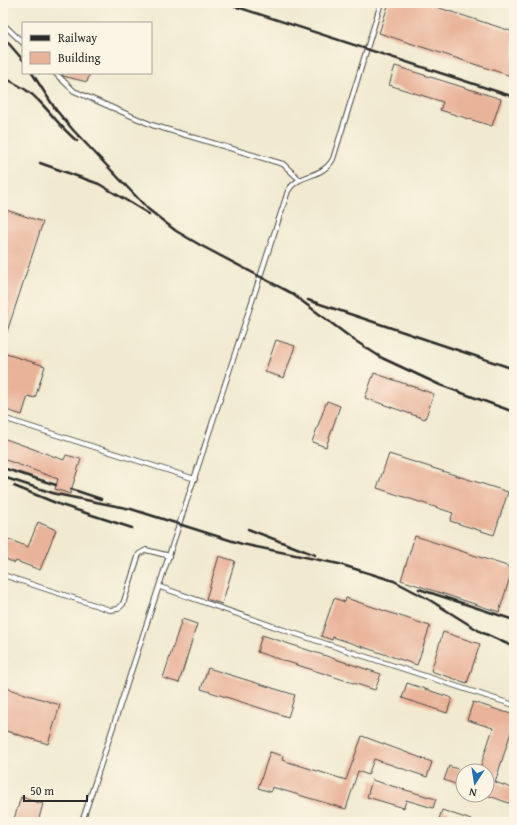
<svg xmlns="http://www.w3.org/2000/svg" width="517" height="825" font-family="'Gentium Book Plus',serif">
<style>
.building{fill:#e9b399}
.lines{fill:none;stroke-linecap:round;stroke-linejoin:round}
.lane-casing{stroke:#494844;stroke-width:6}
.lane{stroke:#fff;stroke-width:4}
.rail{stroke:#2b2b2b;stroke-width:2.5}
</style>
<rect width="100%" height="100%" fill="#fcf5e5"/>
<filter id="ink" filterUnits="userSpaceOnUse"><feTurbulence type="fractalNoise" baseFrequency=".025" numOctaves="2"/><feDisplacementMap in="SourceGraphic" scale="8" xChannelSelector="R" yChannelSelector="G"/><feConvolveMatrix kernelMatrix="1 2 1 2 8 2 1 2 1" color-interpolation-filters="sRGB"/></filter>
<filter id="wash" filterUnits="userSpaceOnUse"><feTurbulence type="fractalNoise" baseFrequency=".012" numOctaves="4" result="noise"/><feDisplacementMap in="SourceGraphic" scale="16" xChannelSelector="R" yChannelSelector="G"/><feGaussianBlur stdDeviation="0.9" result="paint"/><feColorMatrix in="noise" values="0 0 0 0 0 0 0 0 0 0 0 0 0 0 0 0 0 1.4 0 .05"/><feComposite in="paint" operator="in"/></filter>
<g filter="url(#wash)">
<rect width="100%" height="100%" fill="#f1ead0"/>
<g id="blocks">
<!-- building -->
<g class="building">
<path d="M389 3H424L514 32V77L379 33Z"/>
<path d="M395 66 501 99 492 126 440 110 443 102 389 85Z"/>
<path d="M62 73H90L87 82 63 76Z"/>
<path d="M3 209 43 222 4 341H3Z"/>
<path d="M276 340 295 346 284 378 265 372Z"/>
<path d="M3 353 45 366 35 398 28 396 22 415 3 409Z"/>
<path d="M374 373 434 394 425 419 365 398Z"/>
<path d="M327 401 340 406 326 447 312 442Z"/>
<path d="M3 438 64 460 66 455 81 459 70 494 55 489 58 479 3 459Z"/>
<path d="M389 454 508 492 494 535 450 521 453 513 377 488Z"/>
<path d="M38 522 56 530 40 570 16 561 15 563 3 558V537L28 547Z"/>
<path d="M415 536 513 568 499 612 401 580Z"/>
<path d="M219 556 235 561 222 604 206 599Z"/>
<path d="M334 598 345 602 346 598 430 626 417 665 333 637 332 640 321 636Z"/>
<path d="M182 619 197 624 179 683 163 678Z"/>
<path d="M443 632 480 644 467 683 431 671Z"/>
<path d="M262 635 381 674 375 690 257 652Z"/>
<path d="M208 668 295 695 288 717 201 689Z"/>
<path d="M407 683 452 698 447 713 402 698Z"/>
<path d="M3 687 60 705 48 744 3 730Z"/>
<path d="M473 702 514 715V723L495 782 514 789V805L487 795V771H479L493 728 467 720Z"/>
<path d="M362 736 432 762 427 777 374 759 368 775 358 771 346 809 272 787 271 792 258 788 270 752 283 756 282 760 346 780Z"/>
<path d="M449 766 463 771V787L444 780Z"/>
<path d="M372 780 436 799 433 808 406 800 404 808 367 797Z"/>
<path d="M21 797 43 804 38 822H13Z"/>
<path d="M442 810 474 821 473 822H438Z"/>
</g>
</g>
</g>
<g filter="url(#ink)">
<use href="#blocks" fill-opacity="0" stroke="#494844" stroke-width="1"/>
<g class="lines">
<defs>
<g id="lane">
<path d="M3 24 23 43"/>
<path d="M55 73 74 91 152 125 283 164 300 180"/>
<path d="M3 418 195 479"/>
<path d="M3 575 110 610 118 609 123 604 139 554 146 550 170 556"/>
<path d="M160 587 284 630 514 705"/>
<path d="M82 822 288 191C298 173 322 179 333 159L381 3"/>
</g>
</defs>
<!-- lane casing -->
<use href="#lane" class="lane-casing"/>
<!-- lane -->
<use href="#lane" class="lane"/>
<!-- rail -->
<g class="rail">
<path d="M225 3 514 97"/>
<path d="M3 37 23 60"/>
<path d="M32 73 56 110 74 131 148 209 176 231 200 245 291 293 354 340 382 358 440 385 514 412"/>
<path d="M3 77C16 84 29 90 39 101 52 114 62 129 77 141"/>
<path d="M40 163 99 184 149 214"/>
<path d="M308 300 514 369"/>
<path d="M3 468 56 485"/>
<path d="M3 477 56 494 131 509 242 544 339 564 394 581 428 599 481 632 514 647"/>
<path d="M14 486 61 505 132 528"/>
<path d="M71 489 101 499"/>
<path d="M248 529 315 555"/>
<path d="M419 589 514 620"/>
</g>
</g>
</g>
<!-- margin -->
<rect width="517" height="825" fill="none" stroke="#fcf5e5" stroke-width="16"/>
<!-- legend -->
<rect x="22" y="22" width="130" height="52" fill="#fcf5e5" stroke="#a8a49b"/>
<rect x="30" y="35" width="20" height="6" fill="#2b2b2b" stroke="#a8a49b"/>
<text x="58" y="42" font-size="12" fill="#2b2b2b">Railway</text>
<rect x="30" y="52" width="20" height="12" fill="#e9b399" stroke="#a8a49b"/>
<text x="58" y="62" font-size="12" fill="#2b2b2b">Building</text>
<!-- north arrow -->
<g transform="translate(475 783) rotate(192)"><circle r="19" fill="#fcf5e5" stroke="#a8a49b"/>
<path d="M0-3L7 15L0 10L-7 15Z" fill="#1f6fb2"/>
<text y="-6" font-size="11" font-weight="bold" text-anchor="middle" fill="#2b2b2b">N</text>
</g>
<!-- scale -->
<path d="M24 795v6h63v-6" fill="none" stroke="#2b2b2b" stroke-width="2"/>
<text x="30" y="795" font-size="12" fill="#2b2b2b" stroke="#fcf5e5" stroke-width="3" paint-order="stroke">50 m</text>
</svg>
